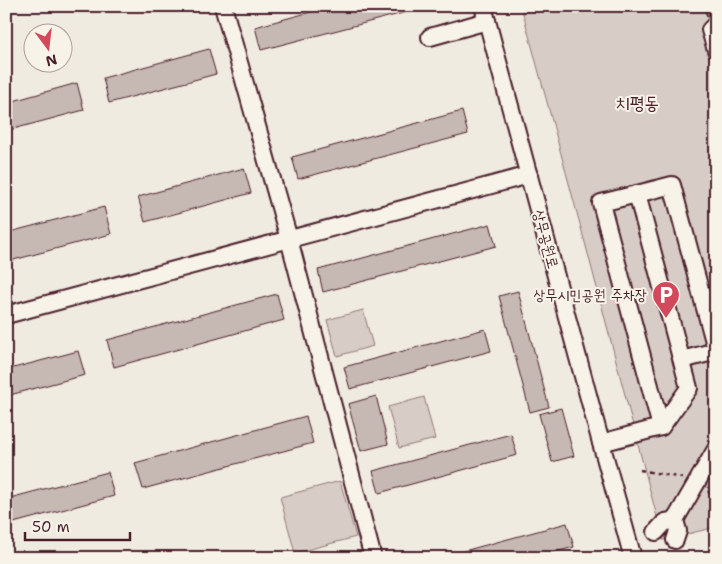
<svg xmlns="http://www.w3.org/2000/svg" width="722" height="564" font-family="'Shantell Sans','Poor Story',sans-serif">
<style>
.green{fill:#d8cdc6;stroke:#917678}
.building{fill:#c6b8b3;stroke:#4a1f2b}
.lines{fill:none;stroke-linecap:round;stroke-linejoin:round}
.minor-casing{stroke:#4a1f2b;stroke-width:20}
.path{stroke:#4a1f2b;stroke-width:2.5;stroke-dasharray:4 4;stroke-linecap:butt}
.minor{stroke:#f7f3e8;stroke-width:16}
.labels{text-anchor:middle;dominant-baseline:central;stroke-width:4;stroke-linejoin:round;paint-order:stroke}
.street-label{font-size:15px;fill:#4a1f2b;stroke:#f7f3e8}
.poi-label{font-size:15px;fill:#4a1f2b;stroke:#f7f3e8;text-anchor:end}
.quarter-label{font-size:18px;fill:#4a1f2b;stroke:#f7f3e8}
</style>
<rect width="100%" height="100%" fill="#f0ebe0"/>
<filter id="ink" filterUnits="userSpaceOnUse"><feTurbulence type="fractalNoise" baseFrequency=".02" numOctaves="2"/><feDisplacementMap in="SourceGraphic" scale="10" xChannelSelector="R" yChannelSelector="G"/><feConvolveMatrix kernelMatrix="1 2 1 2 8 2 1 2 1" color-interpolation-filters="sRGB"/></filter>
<g filter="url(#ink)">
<!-- green -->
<g class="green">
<path d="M521 6H716V527L663 540 587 250Z"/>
<path d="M363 310 373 346 337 356 327 320Z"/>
<path d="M424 397 435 439 399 448 388 407Z"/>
<path d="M340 481 356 537 295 553 280 497Z"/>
</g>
<!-- building -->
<g class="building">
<path d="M333 6H406L407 12 261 50 255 27Z"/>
<path d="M209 49 216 74 109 103 103 78Z"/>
<path d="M77 83 84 110 6 131V103Z"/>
<path d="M462 111 468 134 298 179 292 157Z"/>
<path d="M244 168 251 193 145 222 138 197Z"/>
<path d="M104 207 111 234 6 262V233Z"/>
<path d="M490 224 496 246 323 292 318 270Z"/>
<path d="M518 291 549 407 530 412 499 296Z"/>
<path d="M277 294 284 320 114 367 107 340Z"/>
<path d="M485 329 491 351 350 389 344 367Z"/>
<path d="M78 351 85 375 6 396V370Z"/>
<path d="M376 396 388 444 361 451 348 404Z"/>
<path d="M561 408 574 456 552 462 539 414Z"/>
<path d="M306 416 313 443 143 489 135 463Z"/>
<path d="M511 434 517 455 379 493 373 471Z"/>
<path d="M108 472 114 496 6 525V499Z"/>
<path d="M567 523 574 547 532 558H438Z"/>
</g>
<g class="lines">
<defs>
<g id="minor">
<path d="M223 6 289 239 373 558"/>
<path d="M483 6 601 443 633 558"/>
<path d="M713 6 716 13"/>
<path d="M716 24 710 30 716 50"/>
<path d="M430 37 487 21"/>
<path d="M637 194 601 203 661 427"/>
<path d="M6 315 529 175"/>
<path d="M682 360 716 351"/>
<path d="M601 443 661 427 689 388 637 194 672 185 716 349"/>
<path d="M656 532 665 522 675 520"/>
<path d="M675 540 678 531 675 520 716 449"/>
</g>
</defs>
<!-- minor casing -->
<use href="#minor" class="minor-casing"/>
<!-- path -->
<g class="path">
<path d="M716 250 711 252 716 269"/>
<path d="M640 470 682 478"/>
<path d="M708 491 716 499"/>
</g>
<!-- minor -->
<use href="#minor" class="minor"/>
</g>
</g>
<!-- icons -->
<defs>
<symbol id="parking-pin" viewBox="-11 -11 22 30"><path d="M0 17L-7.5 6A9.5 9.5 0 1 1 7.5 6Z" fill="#d1495b" stroke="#f7f3e8"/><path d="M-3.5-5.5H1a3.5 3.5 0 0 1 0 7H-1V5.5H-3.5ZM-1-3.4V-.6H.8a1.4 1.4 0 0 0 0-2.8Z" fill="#fff"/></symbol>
</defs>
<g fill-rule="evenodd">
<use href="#parking-pin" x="650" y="279" width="32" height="43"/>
</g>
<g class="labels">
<!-- street labels -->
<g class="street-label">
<text transform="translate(546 239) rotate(75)">상무공원로</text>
</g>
<!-- poi labels -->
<g class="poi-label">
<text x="647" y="295">상무시민공원 주차장</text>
</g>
<!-- quarter labels -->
<g class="quarter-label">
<text x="637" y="103">치평동</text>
</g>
</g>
<!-- margin -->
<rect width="722" height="564" fill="none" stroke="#f7f3e8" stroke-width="25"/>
<rect x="12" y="12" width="697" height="539" fill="none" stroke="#4a1f2b" stroke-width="2" filter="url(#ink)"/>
<!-- north arrow -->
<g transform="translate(48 48) rotate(165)"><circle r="24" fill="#f7f3e8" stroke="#b29e9c"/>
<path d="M0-4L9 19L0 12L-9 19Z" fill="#d1495b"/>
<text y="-8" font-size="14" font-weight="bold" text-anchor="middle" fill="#4a1f2b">N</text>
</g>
<!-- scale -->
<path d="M25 532v8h105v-8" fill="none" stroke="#4a1f2b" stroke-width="2.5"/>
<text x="32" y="532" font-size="15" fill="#4a1f2b" stroke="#f7f3e8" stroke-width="4" paint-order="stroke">50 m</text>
</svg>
